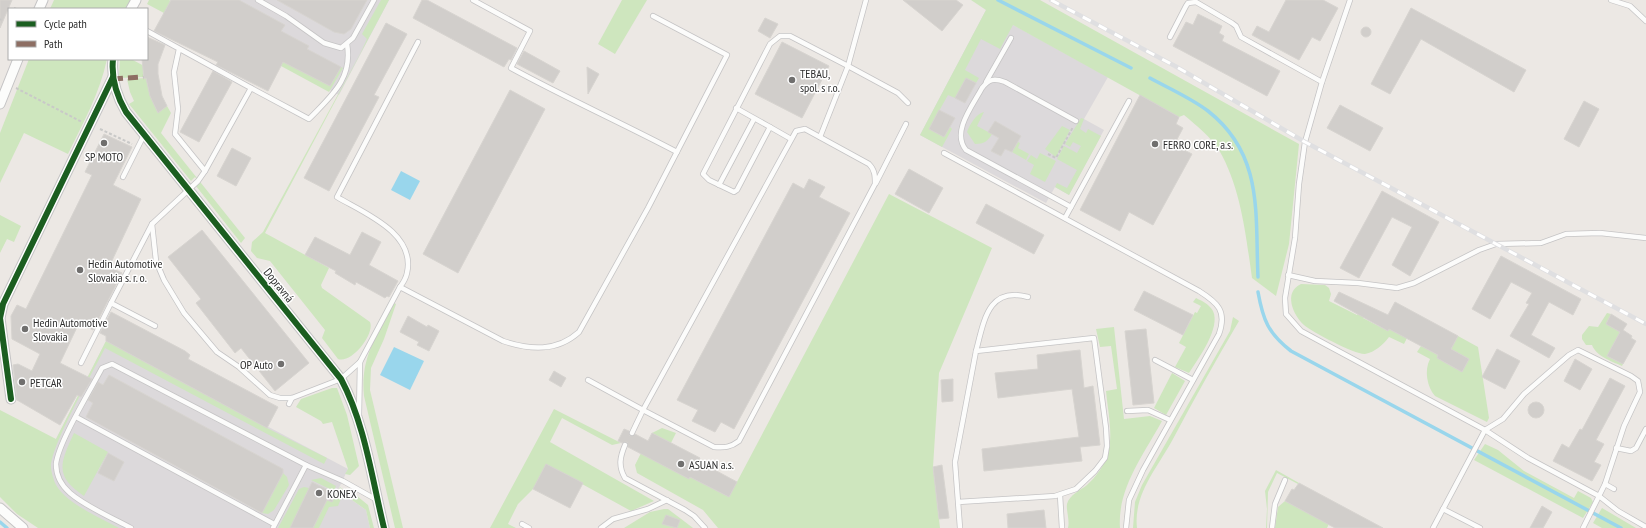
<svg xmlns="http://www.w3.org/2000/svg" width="1646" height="528" font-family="'PT Sans Narrow',sans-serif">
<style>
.industrial{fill:#dcd9db}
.green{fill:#cee6be}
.water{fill:#99d6ec}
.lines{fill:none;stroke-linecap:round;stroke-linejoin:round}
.stream{stroke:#99d6ec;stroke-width:3.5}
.building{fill:#d1cecb;stroke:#d7d4d0}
.service-casing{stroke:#c5c4c5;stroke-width:6}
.minor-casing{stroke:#c5c4c5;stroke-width:11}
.path{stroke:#c9c9c8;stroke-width:2;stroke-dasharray:3 2;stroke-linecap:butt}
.service{stroke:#fcfcfb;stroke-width:4.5}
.minor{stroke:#fcfcfb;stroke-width:9}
.rail-casing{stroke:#dfdfe1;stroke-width:4.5}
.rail{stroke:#fff;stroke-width:3;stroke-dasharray:9;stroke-linecap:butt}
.quiet{stroke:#8d6e63;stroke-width:5;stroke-dasharray:10 5;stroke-linecap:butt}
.cycleway-casing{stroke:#fff;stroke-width:8}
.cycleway{stroke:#1b5e20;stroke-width:6}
.poi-dot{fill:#706f6e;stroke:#fff;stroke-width:1.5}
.labels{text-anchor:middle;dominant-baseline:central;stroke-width:3;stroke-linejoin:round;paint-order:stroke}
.poi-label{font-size:12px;fill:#2e2e2e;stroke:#fff;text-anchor:start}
.street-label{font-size:12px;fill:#2e2e2e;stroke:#fff}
</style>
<rect width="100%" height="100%" fill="#ece8e4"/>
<!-- industrial -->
<g class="industrial">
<path d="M170 0H389L339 95 174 7Z"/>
<path d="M986 10 1108 77 1084 119 1104 130 1069 195 1055 187 1046 203 920 135Z"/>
<path d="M106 341 348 469 338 490 366 510 370 528H111L34 482Z"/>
</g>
<!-- green -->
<g class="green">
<path d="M54 0H131L126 9H50Z"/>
<path d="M149 0H169L330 86 341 67 343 68 329 92 281 66 164 13 147 4Z"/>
<path d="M381 0H389L265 233 329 268 321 285 322 288 370 322C375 334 352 364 338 359L322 338 325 330 270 261 257 258 251 251 252 242 263 232 360 54 367 39 362 34Z"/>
<path d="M622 0H647L615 54 598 44Z"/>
<path d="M971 0H1040L1299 144 1289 244 1276 296 1252 278C1246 236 1241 188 1219 150 1210 136 1197 126 1184 115L1179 117 1013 25 1000 49 981 39 965 70 979 78 976 83 966 78 955 98 948 95 929 129 944 137 950 127 952 129 942 147 920 135 986 10Z"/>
<path d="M29 59H107C100 93 83 123 68 154L24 133 0 183V133Z"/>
<path d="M120 59H131L146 67 144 77 119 78Z"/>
<path d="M146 78 150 96 158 113 167 106 171 113 161 133 245 238 241 243 196 186 200 183 195 177 191 181 129 104 134 101 130 92 127 79Z"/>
<path d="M984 112 977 126 992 134C988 141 984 144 975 144L967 132C970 124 976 114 984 112Z"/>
<path d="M1081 118 1084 119 1080 129 1086 133 1088 129 1101 136 1069 195 1055 187 1057 183 1067 188 1077 170 1057 159 1064 146 1077 153 1081 146 1073 142 1070 147 1065 144Z"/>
<path d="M1062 126 1070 130 1056 157 1045 149Z"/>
<path d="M1018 142 1020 143 1018 148 1029 154 1026 160 1012 152Z"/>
<path d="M1040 153 1056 161 1045 182 1030 174 1034 165 1027 161 1031 155 1037 159Z"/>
<path d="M889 194 992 248 939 373 933 467 940 528H718L703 510 637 473 635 465 641 453 689 479 690 477 729 497Z"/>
<path d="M0 215 21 226 14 242 7 239 0 253Z"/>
<path d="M1301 284 1325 285 1329 288 1331 294 1329 301 1357 315 1361 309 1366 312 1363 318 1388 331 1389 329 1407 338 1404 344 1389 337C1383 345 1375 352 1365 354 1356 355 1312 332 1304 325 1293 315 1283 292 1301 284Z"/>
<path d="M1196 298C1202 301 1209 304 1213 311 1221 328 1198 359 1189 373L1175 367 1186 347 1179 343 1195 312 1197 313 1201 306 1193 302Z"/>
<path d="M394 303 396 304 384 339 371 368 370 390 403 528H395L364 396C360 357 377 336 394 303Z"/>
<path d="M1607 313 1611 314 1606 324 1620 332 1607 356 1623 364 1622 366C1611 361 1596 356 1592 345H1586L1582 339V335L1589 326 1598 327Z"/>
<path d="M1233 317 1239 321C1216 360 1194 399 1173 439 1158 467 1133 494 1137 528H1133L1135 502 1142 485 1230 331Z"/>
<path d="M1114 327 1124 419 1150 416 1162 421C1144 454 1117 489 1120 528H1068C1070 520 1066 511 1067 504 1069 495 1081 490 1087 485 1119 455 1110 430 1106 391L1117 389 1111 346 1100 347 1096 329Z"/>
<path d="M1458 336 1478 347 1489 418 1487 422 1435 396C1427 387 1424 370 1430 359L1417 352 1421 346 1438 355 1437 358 1462 372 1469 359 1451 349Z"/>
<path d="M106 341 267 428 327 458 324 464 105 348C93 372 51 445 51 467 51 472 54 481 56 485 67 504 101 518 119 528H38L17 514 0 497V410L56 439Z"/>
<path d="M1172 373 1185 381 1166 415 1154 408Z"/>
<path d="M332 388H337L347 415 359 466 350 475 345 474 348 469 332 422 323 424 321 421 296 407 301 399Z"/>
<path d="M554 409 621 443 612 445 562 418 550 442 654 501 631 511 582 484 533 489 518 504 508 524 516 528H490Z"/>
<path d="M662 428 676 433 671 443 652 433Z"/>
<path d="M74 433 108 452 84 496C54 476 60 463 74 433Z"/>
<path d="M1485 444 1498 450 1524 471 1574 498 1578 491 1591 498 1593 502 1583 518 1474 460Z"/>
<path d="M1276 470 1299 483 1298 484 1277 473 1268 492 1267 528H1266L1267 509 1265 491Z"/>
<path d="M283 473 287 477 289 485 274 510 268 514 262 513Z"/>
<path d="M321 478 336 486 334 491 311 480Z"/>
<path d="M304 487 309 488 305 528H278L299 489Z"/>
<path d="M340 487 344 491 338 506 329 507 319 528H313L327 500 332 502Z"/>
<path d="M357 496 368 505 374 528H370L366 510 352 500Z"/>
<path d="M1285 501 1329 524 1327 528H1275L1278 507Z"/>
<path d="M1602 508 1636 528H1602L1593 523Z"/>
<path d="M664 509H668L693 528H624L650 512Z"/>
</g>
<!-- water -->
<g class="water">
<path d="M401 171 420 181 410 200 391 190Z"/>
<path d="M394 347 424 361 410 390 380 375Z"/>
</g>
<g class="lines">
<!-- stream -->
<g class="stream">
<path d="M998 0 1131 68"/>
<path d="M1150 78C1168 88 1191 98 1208 111 1264 155 1255 214 1258 277"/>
<path d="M1258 292C1263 320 1268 333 1291 351L1621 528"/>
<path d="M0 522 7 528"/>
</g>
</g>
<!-- building -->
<g class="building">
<path d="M0 0H12L0 28Z"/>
<path d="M171 0H239L285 25 281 31 309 46 307 49 341 67 330 86 283 62 268 91 216 65 218 62 154 31Z"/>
<path d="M277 0H367L351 29 344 34 334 32Z"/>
<path d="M422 0H427L517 48 511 60 509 59 504 67 413 18Z"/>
<path d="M903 0H956L963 5 942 31Z"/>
<path d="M1286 0H1323L1338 8 1320 41 1312 37 1299 60 1252 35 1257 26 1269 32Z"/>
<path d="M1411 8 1526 70 1514 92 1421 39 1390 94 1371 84Z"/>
<path d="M1198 14 1222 26 1219 33 1224 36 1222 41 1280 71 1267 96 1173 46 1186 22 1193 25Z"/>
<path d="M765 18 778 24 770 38 758 31Z"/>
<path d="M386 23 407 34 374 95 379 97 329 191 304 178Z"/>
<circle cx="1366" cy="32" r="5"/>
<path d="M147 37 165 45 158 64V74L162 96 167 106 158 113 150 96 146 78 144 79 142 59H147Z"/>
<path d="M782 42 829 66 802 118 755 94Z"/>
<path d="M524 51 560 71 553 83 517 64Z"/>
<path d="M587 67 599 74 588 94Z"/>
<path d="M213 71 232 82 199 142 180 132Z"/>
<path d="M966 78 976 83 965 103 955 98Z"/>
<path d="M510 90 545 109 458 273 423 254Z"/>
<path d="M1140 95 1179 117 1176 124 1183 128 1174 145 1192 154 1153 225 1129 212 1120 231 1080 210Z"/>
<path d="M1584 101 1599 109 1579 147 1564 139Z"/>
<path d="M1340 105 1383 128 1370 151 1327 128Z"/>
<path d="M939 110 955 118 944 137 929 129Z"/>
<path d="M995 121 1021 136 1012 152 1005 149 1001 156 991 151 999 138 988 132Z"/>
<path d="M104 134 132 147 113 185 141 199 109 267 122 273 93 330 79 323 60 363 92 379 81 397 77 395 60 425 17 400 13 365 18 364 32 371 40 354 12 339 11 316 17 305 26 309 92 175 85 172Z"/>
<path d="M232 148 251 158 236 186 217 176Z"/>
<path d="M909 169 943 188 929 213 895 194Z"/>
<path d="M809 179 825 187 819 197 850 213 734 429 721 422 715 432 692 421 698 410 677 400 793 183 804 189Z"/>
<path d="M1382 191 1439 222 1410 276 1392 265 1412 227 1392 217 1359 278 1340 268Z"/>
<path d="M986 204 1044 235 1034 254 976 223Z"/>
<path d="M202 230 309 363 275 391 241 348 235 353 196 303 201 299 168 257Z"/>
<path d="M362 232 381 242 369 265 398 281 389 297 387 296 385 298 356 282 355 285 335 273 336 271 305 255 315 237 350 255Z"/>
<path d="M1501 256 1581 299 1573 315 1549 302 1531 335 1555 348 1549 358 1510 336 1529 304 1526 303 1532 293 1511 282 1490 319 1472 309Z"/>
<path d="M1144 291 1193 315 1183 335 1134 310Z"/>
<path d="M1339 292 1388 315 1395 302 1458 336 1451 349 1469 359 1462 372 1437 358 1438 355 1389 329 1388 331 1334 301Z"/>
<path d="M111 312 185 351 190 355 188 359 278 407 267 428 106 341V336L100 333Z"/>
<path d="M1611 314 1627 324 1623 330 1632 336 1631 338 1636 341 1623 364 1607 356 1620 332 1606 324Z"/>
<path d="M408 316 427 327 428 325 439 331 429 351 417 345 419 342 400 332Z"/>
<path d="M1146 329 1154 403 1133 405 1125 331Z"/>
<path d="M1497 349 1520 361 1505 389 1482 377Z"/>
<path d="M1080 350 1084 388 1093 386 1100 445 1080 447 1082 461 984 471 982 449 1079 437 1072 389 998 398 995 373 1038 369 1037 355Z"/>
<path d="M1575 359 1592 369 1580 390 1564 381Z"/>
<path d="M554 371 566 378 561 387 549 380Z"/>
<path d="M109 375 283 469V473L262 513 86 417 93 403 88 400 98 382 103 385Z"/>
<path d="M1610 378 1625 386 1596 440 1604 444 1594 462 1601 465 1592 481 1553 461 1562 444 1569 448 1580 429 1582 430Z"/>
<path d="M953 379V401L942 402 941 380Z"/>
<circle cx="1536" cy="410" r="8"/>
<path d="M624 429 629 431 630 436 635 434 648 441 652 433 700 458 698 461 737 482 729 497 690 477 689 479 628 447 627 442 622 443 618 441Z"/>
<path d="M108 453 124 462 114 481 98 473Z"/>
<path d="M546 464 583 483 570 508 533 489Z"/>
<path d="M942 465 949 518 939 519 933 467Z"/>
<path d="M312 482 336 494 332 502 327 500 313 528H290Z"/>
<path d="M1299 483 1383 528H1335L1285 501 1292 489 1294 490Z"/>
<path d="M1542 506 1552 512 1543 528H1530Z"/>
<path d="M1044 510 1046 528H1008L1007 514Z"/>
<path d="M666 515 680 520 677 528 662 524Z"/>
</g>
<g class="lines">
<defs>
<g id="service">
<path d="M258 0 286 16 324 43 341 48 353 38 374 0"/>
<path d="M473 0 530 31 511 68C566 98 622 123 677 152"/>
<path d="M1350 0 1322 82 1305 142 1299 184 1295 238 1285 298 1286 314 1301 331 1485 430 1433 528"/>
<path d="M1611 0 1630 6 1646 21"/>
<path d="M147 31 251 88 205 171 175 134 178 109 174 72 179 49"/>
<path d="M1170 37 1186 6 1188 3 1196 2 1232 23 1236 26 1241 37 1322 82"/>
<path d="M986 82 1011 38"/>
<path d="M251 88 309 119C331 96 353 79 347 44"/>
<path d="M736 108 770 127"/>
<path d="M820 137 848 66 898 93 908 103"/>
<path d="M791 139 770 127 737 190 734 192 709 180 703 174 770 44 780 36H790L848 66 866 0"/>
<path d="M944 153 1199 291C1218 303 1227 311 1219 334L1143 470 1129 500 1126 528"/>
<path d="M123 177 144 135"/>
<path d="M876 183 906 124"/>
<path d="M719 185 754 119"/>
<path d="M1071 207 966 150C951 132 973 105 982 88 989 79 994 78 1005 82L1076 121"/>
<path d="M1065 218 1129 101"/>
<path d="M152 224 156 261 164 280 184 313 217 352 239 367 270 395 280 398H292L341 379 360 362"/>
<path d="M1288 275 1315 281 1358 283 1397 288 1414 283 1479 250 1496 244 1541 243 1566 234 1600 233 1646 238"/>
<path d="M400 287C403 283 406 278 407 273 416 233 364 213 337 197L418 42"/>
<path d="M155 326 111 303 152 224 198 181 205 171"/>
<path d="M976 351C984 321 988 286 1028 297"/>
<path d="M1155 360 1193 380"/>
<path d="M81 363 111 303"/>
<path d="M588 380 643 410 796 131 805 129 869 164C875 170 875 176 875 184L739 441C731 447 725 448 714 447L643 410 632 433"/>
<path d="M289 404 292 398"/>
<path d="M1127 411 1148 410 1170 420"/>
<path d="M359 415 360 362 400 287 503 341C530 350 557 352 579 332L648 208 727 55 653 16"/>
<path d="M76 417 274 524"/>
<path d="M625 445C620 457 618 466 625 478L685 510 694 516 705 528"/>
<path d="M1616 448 1631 451 1636 448 1646 429"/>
<path d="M1605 484 1614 489"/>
<path d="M1060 495 1062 528"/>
<path d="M958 502 1055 496 1076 489 1095 471 1105 458 1107 446 1106 428 1094 338 976 351 955 462 960 528"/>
<path d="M1443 509 1480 528"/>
<path d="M522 524 529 528"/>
<path d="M131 528C113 518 86 507 70 493 62 486 56 476 56 464 58 443 91 389 102 368L112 364 306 465 343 481 377 500"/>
<path d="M273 528 306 465"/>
<path d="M601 528 613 519 648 509 667 500"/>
<path d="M1272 528 1275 504 1285 480"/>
<path d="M1583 528 1605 484 1624 426 1640 392 1638 381 1631 376 1578 350 1569 355 1524 394 1503 419 1485 430 1528 458 1599 496 1618 511 1646 527"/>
</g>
<g id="minor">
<path d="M39 9 43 0"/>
<path d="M131 9 136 0"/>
<path d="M113 59C111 78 116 95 126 112L341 379C365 424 372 479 384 528"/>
<path d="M0 104 18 59"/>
<path d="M11 399 0 318 3 304 113 77"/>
<path d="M0 508 23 528"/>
</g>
</defs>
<!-- service casing -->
<use href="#service" class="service-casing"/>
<!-- minor casing -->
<use href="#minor" class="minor-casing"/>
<!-- path -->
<g class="path">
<path d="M14 8 16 9"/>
<path d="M0 20 1 19"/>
<path d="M143 77H144"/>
<path d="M16 88 82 122"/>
<path d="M100 129 132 144"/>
<path d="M1048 154 1056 158 1073 127"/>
</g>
<!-- service -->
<use href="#service" class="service"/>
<!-- minor -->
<use href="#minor" class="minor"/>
<defs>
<path id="rail" d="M1051 0 1175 66 1305 142 1646 324"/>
</defs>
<!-- rail casing -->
<use href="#rail" class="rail-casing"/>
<!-- rail -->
<use href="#rail" class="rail"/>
<!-- quiet -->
<path class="quiet" d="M113 79 143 77"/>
<defs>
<g id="cycleway">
<path d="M113 59C111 78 116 95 126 112L341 379C365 424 372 479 384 528"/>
<path d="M11 399 0 318 3 304 113 77"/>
</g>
</defs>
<!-- cycleway casing -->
<use href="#cycleway" class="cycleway-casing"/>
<!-- cycleway -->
<use href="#cycleway" class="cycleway"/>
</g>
<!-- markers -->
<g class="poi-dot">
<circle cx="792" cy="80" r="4"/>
<circle cx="104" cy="143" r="4"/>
<circle cx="1155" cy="144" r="4"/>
<circle cx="80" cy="270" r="4"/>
<circle cx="25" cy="329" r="4"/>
<circle cx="281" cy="364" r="4"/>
<circle cx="22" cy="382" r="4"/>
<circle cx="681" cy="464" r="4"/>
<circle cx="319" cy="493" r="4"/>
</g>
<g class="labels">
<!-- poi labels -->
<g class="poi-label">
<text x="800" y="73">TEBAU,<tspan x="800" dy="14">spol. s r.o.</tspan></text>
<text x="1163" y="144">FERRO CORE, a.s.</text>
<text x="104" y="156" text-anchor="middle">SP MOTO</text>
<text x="88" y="263">Hedin Automotive<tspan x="88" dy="14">Slovakia s. r. o.</tspan></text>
<text x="33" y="322">Hedin Automotive<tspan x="33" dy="14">Slovakia</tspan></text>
<text x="273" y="364" text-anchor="end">OP Auto</text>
<text x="30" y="382">PETCAR</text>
<text x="689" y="464">ASUAN a.s.</text>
<text x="327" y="493">KONEX</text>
</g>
<!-- street labels -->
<g class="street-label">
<text transform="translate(279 285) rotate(51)">Dopravná</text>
</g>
</g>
<!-- legend -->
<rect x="8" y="8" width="140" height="52" fill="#ffffff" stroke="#ababab"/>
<rect x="16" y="21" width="20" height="6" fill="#1b5e20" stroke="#ababab"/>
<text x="44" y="28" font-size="12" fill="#2e2e2e">Cycle path</text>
<rect x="16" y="41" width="20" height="6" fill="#8d6e63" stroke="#ababab"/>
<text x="44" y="48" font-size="12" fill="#2e2e2e">Path</text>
</svg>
